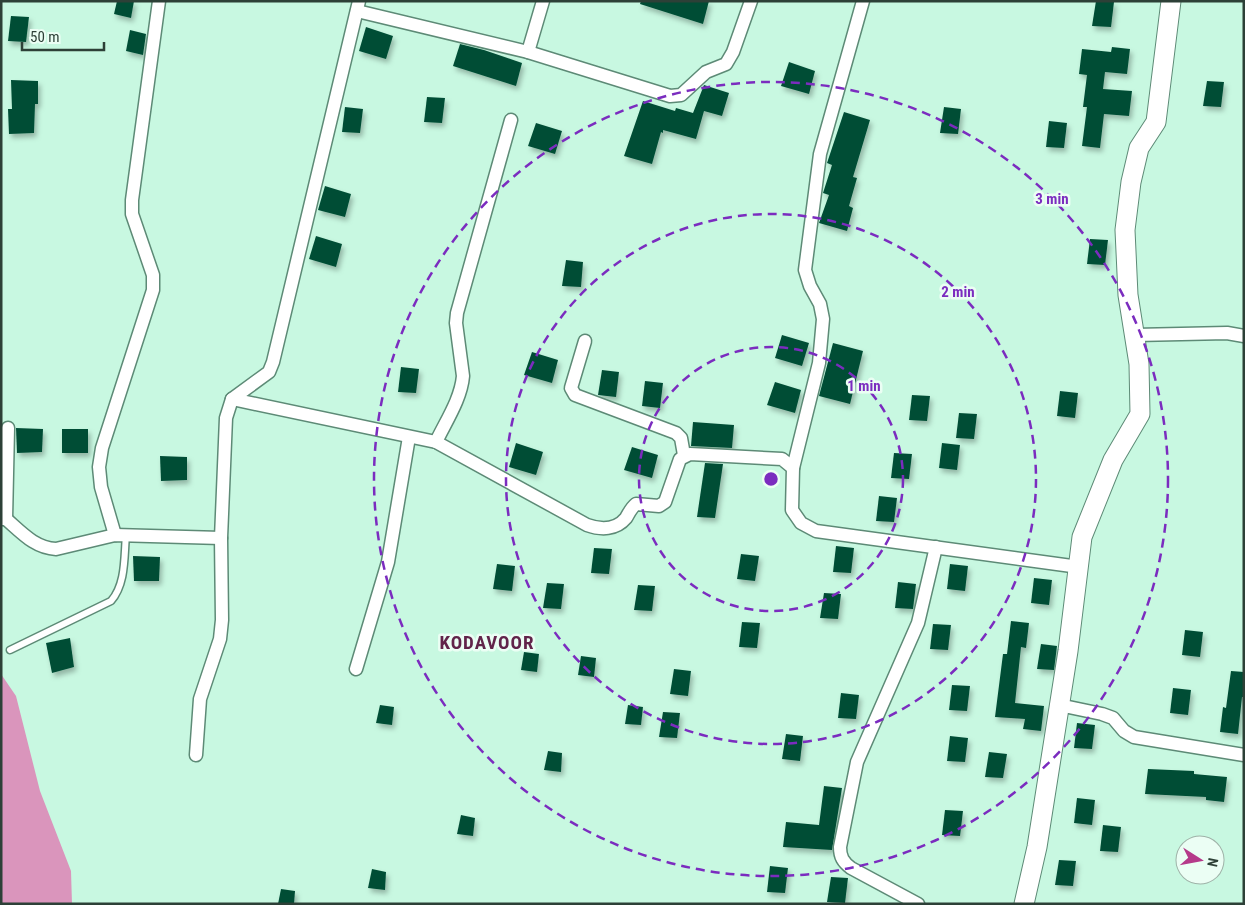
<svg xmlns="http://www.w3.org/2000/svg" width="1245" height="905" font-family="'Roboto Condensed',sans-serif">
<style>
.water{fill:#da95bc}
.building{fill:#034e36;filter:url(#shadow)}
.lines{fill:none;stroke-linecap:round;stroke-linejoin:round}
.lane-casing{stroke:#5d8a76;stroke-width:9}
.street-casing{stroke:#5d8a76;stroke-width:15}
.secondary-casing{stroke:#5d8a76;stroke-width:21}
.lane{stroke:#fff;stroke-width:6}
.street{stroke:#fff;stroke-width:12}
.secondary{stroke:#fff;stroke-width:19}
.ring{fill:none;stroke:#7b2cbf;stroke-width:2.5;stroke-dasharray:9 6}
.labels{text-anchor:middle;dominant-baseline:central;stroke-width:5;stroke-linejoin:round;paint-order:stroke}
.district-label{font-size:19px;font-weight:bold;letter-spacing:1px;fill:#61244a;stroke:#ebfef4}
.centre{fill:#7b2cbf;stroke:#ebfef4;stroke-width:2.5}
.ring-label{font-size:15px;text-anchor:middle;font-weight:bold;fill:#7b2cbf;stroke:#ebfef4;stroke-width:5;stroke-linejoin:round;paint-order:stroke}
</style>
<defs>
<filter id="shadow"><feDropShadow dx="2.5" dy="4" stdDeviation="2.5" flood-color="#0004"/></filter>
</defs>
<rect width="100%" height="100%" fill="#c8f8e1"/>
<!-- water -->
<path class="water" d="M1 674 16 696 40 791 71 871 72 904H1Z"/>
<!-- building -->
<g class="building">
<path d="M117 1H134L131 18 114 14Z"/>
<path d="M641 1H709L703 24 640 4Z"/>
<path d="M1096 1 1114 2 1111 27 1092 26Z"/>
<path d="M11 16 29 17 26 42 8 41Z"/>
<path d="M366 27 393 36 386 59 359 51Z"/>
<path d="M130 30 146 34 143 55 126 51Z"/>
<path d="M460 44 484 50 522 63 516 86 453 66Z"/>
<path d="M1112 47 1130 49 1127 74 1105 72 1103 89 1132 91 1129 116 1104 114 1100 148 1082 146 1087 107H1083L1087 75 1079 74 1082 49 1111 52Z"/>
<path d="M789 62 815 71 809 94 781 86Z"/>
<path d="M11 80 38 81V104H35L34 133 9 134 8 109H12Z"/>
<path d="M1207 81 1224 82 1221 107 1203 106Z"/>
<path d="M704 85 729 93 722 116 704 111 696 139 663 130V133L661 132 652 164 624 156 643 101 675 111 676 108 693 113Z"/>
<path d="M427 97 445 98 442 123 424 122Z"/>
<path d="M345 107 363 109 360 133 342 132Z"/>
<path d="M944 107 961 109 958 134 940 133Z"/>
<path d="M844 112 870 120 853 177 857 178 849 206 853 208 847 231 819 223 829 195 823 193 832 165 827 163Z"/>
<path d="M1049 121 1067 123 1064 148 1046 147Z"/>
<path d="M536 123 562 131 555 154 528 146Z"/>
<path d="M325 186 351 194 345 217 318 210Z"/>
<path d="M316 236 342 244 336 267 309 259Z"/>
<path d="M1090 239 1108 240 1105 265 1087 264Z"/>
<path d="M566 260 583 262 581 287 562 286Z"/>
<path d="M782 335 809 343 802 366 775 358Z"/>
<path d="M833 343 863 351 850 404 819 396Z"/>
<path d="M532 352 558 360 552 383 524 375Z"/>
<path d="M401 367 419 369 416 393 398 392Z"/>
<path d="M602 370 619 372 616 397 598 395Z"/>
<path d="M645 381 663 383 660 408 642 406Z"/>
<path d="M775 382 801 390 795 413 767 405Z"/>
<path d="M1060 391 1078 393 1075 418 1057 416Z"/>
<path d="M912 395 930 396 927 421 909 420Z"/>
<path d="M959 413 977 414 974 439 956 438Z"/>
<path d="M693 422 734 425 732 448 691 446Z"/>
<path d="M16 428 43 429 42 452 17 453Z"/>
<rect x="62" y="429" width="26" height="24"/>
<path d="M516 443 543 452 536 475 509 467Z"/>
<path d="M942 443 960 445 957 470 939 468Z"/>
<path d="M632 447 658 455 652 478 624 470Z"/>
<path d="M894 453 912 454 909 479 891 478Z"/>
<path d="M160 456 187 457V480L161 481Z"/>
<path d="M705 463 723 464 715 518 697 517Z"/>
<path d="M879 496 897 498 894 522 876 521Z"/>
<path d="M836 546 854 548 851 573 833 572Z"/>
<path d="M594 548 612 549 609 574 591 573Z"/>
<path d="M741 554 759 556 755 581 737 579Z"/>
<path d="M133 556 160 557 159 581H134Z"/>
<path d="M497 564 515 566 512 591 493 589Z"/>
<path d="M950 564 968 566 965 591 947 589Z"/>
<path d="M1034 578 1052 580 1049 605 1031 603Z"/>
<path d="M898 582 916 584 913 609 895 608Z"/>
<path d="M547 583 564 584 561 609 543 608Z"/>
<path d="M638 585 655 586 652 611 634 610Z"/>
<path d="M824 593 841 594 838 619 820 618Z"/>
<path d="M1011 621 1029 623 1026 648 1021 647 1015 703 1044 706 1041 731 1023 729 1025 719 995 717 1003 654H1007Z"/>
<path d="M742 622 760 623 757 648 739 647Z"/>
<path d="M933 624 951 625 948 650 930 649Z"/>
<path d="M1185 630 1203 632 1200 657 1182 655Z"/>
<path d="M70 638 74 667 52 673 46 643Z"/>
<path d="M1041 644 1057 646 1054 670 1037 669Z"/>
<path d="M524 652 539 654 537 672 521 670Z"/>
<path d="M581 656 596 658 594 677 578 675Z"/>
<path d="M674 669 691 671 688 696 670 694Z"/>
<path d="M1231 671 1244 672V697H1242L1238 734 1220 732 1223 707 1226 708Z"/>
<path d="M952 685 970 686 967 711 949 710Z"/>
<path d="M1173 688 1191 690 1188 715 1170 713Z"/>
<path d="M841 693 859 695 856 719 838 718Z"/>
<path d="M380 705 394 707 392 725 376 723Z"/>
<path d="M628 705 643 707 641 725 625 724Z"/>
<path d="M663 712 680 713 677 738 659 737Z"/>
<path d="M1077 723 1095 725 1092 749 1074 748Z"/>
<path d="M786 734 803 736 800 761 782 759Z"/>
<path d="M950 736 968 738 965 762 947 761Z"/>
<path d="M548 751 562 753 561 772 544 770Z"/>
<path d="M989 752 1007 754 1003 778 985 777Z"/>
<path d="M1148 769 1194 771V774L1227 777 1224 802 1206 800V797L1145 794Z"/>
<path d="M824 786 842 788 832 850 783 847 786 822 819 825Z"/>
<path d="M1077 798 1095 800 1092 825 1074 823Z"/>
<path d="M945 810 963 811 960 836 942 835Z"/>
<path d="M461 815 475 818 473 836 457 834Z"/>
<path d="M1103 825 1121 827 1118 852 1100 851Z"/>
<path d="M1059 860 1076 861 1073 886 1055 885Z"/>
<path d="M770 866 788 868 785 893 767 892Z"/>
<path d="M372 869 386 872 385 890 368 888Z"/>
<path d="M831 877 848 878 845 903 827 902Z"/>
<path d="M281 889 295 891 294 904H278Z"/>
</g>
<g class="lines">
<defs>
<path id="lane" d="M10 650 111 601C126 584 124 557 126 535"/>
<g id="street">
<path d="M357 11 528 52 670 96 681 95 706 72 726 64 733 52 751 1"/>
<path d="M528 52 543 1"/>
<path d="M1135 335 1227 333 1244 336"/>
<path d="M585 341 571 388 575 395 676 433 681 438 684 455"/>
<path d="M232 399 436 442 587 525C601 530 616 530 626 518 629 513 631 508 636 504L659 506 665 502 680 459 690 454 782 459 793 468 792 510 801 523 816 531 1079 567"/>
<path d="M436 442C446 421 461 399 463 376L456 323 457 313 511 120"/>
<path d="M793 468 819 363 823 319 820 304 810 286 805 270 820 154 863 1"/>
<path d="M1 519H6C22 533 35 548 56 549L115 535 221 538"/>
<path d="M6 519 8 428"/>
<path d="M115 535 101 487 99 467 102 448 153 290V275L132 214V200L159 1"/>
<path d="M356 669 388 562 409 437"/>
<path d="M1059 705 1102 714 1113 718 1124 731 1134 737 1244 755"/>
<path d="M196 755 200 699 220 639 222 620 221 538 226 418 232 399 269 372 273 362 359 1"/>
<path d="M918 904 851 868C843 862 840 857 840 847L857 762 918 623 936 547"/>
</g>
<path id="secondary" d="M1024 904 1037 847 1068 651 1082 537 1113 460 1140 414 1139 364 1128 295 1125 230 1131 182 1139 148 1156 122 1171 1"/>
</defs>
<!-- lane casing -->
<use href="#lane" class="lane-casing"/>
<!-- street casing -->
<use href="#street" class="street-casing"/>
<!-- secondary casing -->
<use href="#secondary" class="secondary-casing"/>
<!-- lane -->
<use href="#lane" class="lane"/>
<!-- street -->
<use href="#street" class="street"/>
<!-- secondary -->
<use href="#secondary" class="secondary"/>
</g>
<!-- distance rings -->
<g class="ring">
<circle cx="771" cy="479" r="132"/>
<circle cx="771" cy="479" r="265"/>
<circle cx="771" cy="479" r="397"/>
</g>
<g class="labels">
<!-- district labels -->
<g class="district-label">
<text x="487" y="642">KODAVOOR</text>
</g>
</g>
<circle cx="771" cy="479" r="8" class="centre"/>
<g class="ring-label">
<text x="1052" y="204">3 min</text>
<text x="958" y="297">2 min</text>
<text x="864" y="391">1 min</text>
</g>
<!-- border -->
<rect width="1245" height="905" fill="none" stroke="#2d4037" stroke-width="5"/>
<!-- north arrow -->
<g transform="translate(1200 860) rotate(101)"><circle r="24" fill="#ebfef4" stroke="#9fb2a8"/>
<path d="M0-4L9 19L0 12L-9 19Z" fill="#b53a8a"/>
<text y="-8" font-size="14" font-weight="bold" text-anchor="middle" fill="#2d4037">N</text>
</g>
<!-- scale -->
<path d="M22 42v8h82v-8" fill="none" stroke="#2d4037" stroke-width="2.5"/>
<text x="30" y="42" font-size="15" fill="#2d4037" stroke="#ebfef4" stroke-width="4" paint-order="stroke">50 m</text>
</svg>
